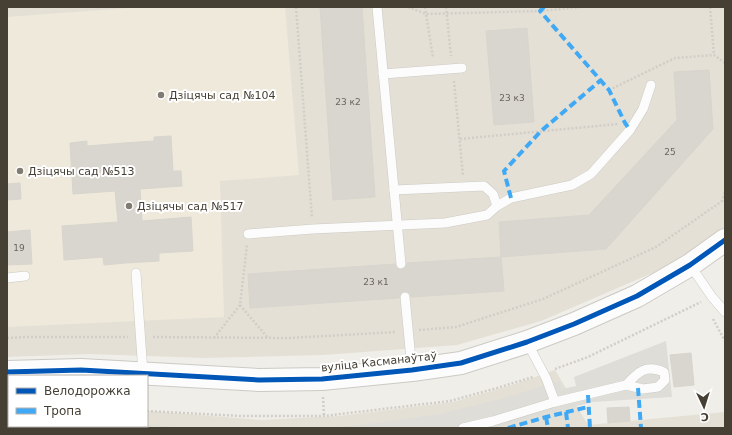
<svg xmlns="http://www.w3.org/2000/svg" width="732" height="435" font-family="'DejaVu Sans',sans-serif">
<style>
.residential{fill:#e4e0d5}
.education{fill:#eee9da}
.parking{fill:#dfddd8}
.building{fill:#d9d6d0;stroke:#d8d5ce}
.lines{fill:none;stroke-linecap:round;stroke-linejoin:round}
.service-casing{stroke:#cccac4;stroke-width:10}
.tertiary-casing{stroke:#cccac4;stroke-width:24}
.path{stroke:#d1cec9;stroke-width:2.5;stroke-dasharray:2 2;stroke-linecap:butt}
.service{stroke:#fdfcfc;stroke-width:9}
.tertiary{stroke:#fdfcfc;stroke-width:22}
.quiet{stroke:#3fa9f5;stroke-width:4;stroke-dasharray:8 4;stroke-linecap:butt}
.cycleway-casing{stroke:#fff;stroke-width:8}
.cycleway{stroke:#0057b8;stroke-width:5}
.poi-dot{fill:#817c73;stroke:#fff;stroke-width:1.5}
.labels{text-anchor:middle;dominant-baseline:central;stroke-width:4;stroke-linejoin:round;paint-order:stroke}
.number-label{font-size:9px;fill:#6b665c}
.poi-label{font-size:11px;fill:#453f34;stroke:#fff;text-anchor:start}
.street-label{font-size:11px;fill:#453f34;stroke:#fff}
</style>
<rect width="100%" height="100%" fill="#f0eee8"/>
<!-- residential -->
<g class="residential">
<path d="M7 7H725V227L685 259 541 321 457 345 324 355 205 358 89 354 7 357Z"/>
<path d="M555 370 588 425 725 412V428H7V410H9V426H147V411L261 420 339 416 453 402 512 385Z"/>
</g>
<!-- education -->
<path class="education" d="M141 7H285L299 175 220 181 224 317 7 327V17Z"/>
<!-- parking -->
<g class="parking">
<path d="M666 341 672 397 593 402 544 414 495 428H327L377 423 439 414 500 399 560 381 562 389 576 386 574 377Z"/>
<path d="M7 424H9V426L147 425 197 428H7Z"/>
</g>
<!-- building -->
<g class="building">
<path d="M320 7H362L375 197 333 200Z"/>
<path d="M527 28 534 122 494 125 486 31Z"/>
<path d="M709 70 713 129 606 249 501 257 499 222 589 215 677 120 674 72Z"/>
<path d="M171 136 173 171H181L182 186 140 189 142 221 191 217 193 251 159 253V261L125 263 104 265 103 257 64 260 62 226 118 222 115 191 73 194 70 143 87 141V146L124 143 154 141V137Z"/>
<path d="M20 183 21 199 7 200V184Z"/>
<path d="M30 230 32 264 7 265V232Z"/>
<path d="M501 257 504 291 411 297 410 293 405 291 401 292 399 298 250 308 248 274 395 264 396 268 401 270 405 269 407 263Z"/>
<path d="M691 353 694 385 674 387 670 355Z"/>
<path d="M629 407 630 421 608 423 607 408Z"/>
</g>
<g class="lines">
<defs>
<g id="service">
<path d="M377 7 401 264"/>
<path d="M383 74 462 68"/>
<path d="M394 190 484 186 493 194 497 206"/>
<path d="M248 234 313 229 445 223 487 215 497 206 511 198 572 185 591 174 630 130 643 109 651 85"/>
<path d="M690 265 712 297 725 312"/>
<path d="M136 273 143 373"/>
<path d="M7 278 25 276"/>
<path d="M405 297 412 370"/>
<path d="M555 402 626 385 643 389 658 387 665 380 664 372C646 364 638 372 626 385"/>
<path d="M463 428 493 421 555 402 546 378 527 342"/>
</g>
<path id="tertiary" d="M7 372 81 370 259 380 322 379 412 370 461 363 527 342 574 324 637 296 690 265 725 240"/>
</defs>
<!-- service casing -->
<use href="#service" class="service-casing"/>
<!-- tertiary casing -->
<use href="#tertiary" class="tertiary-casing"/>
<!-- path -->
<g class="path">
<path d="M296 7 312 218"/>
<path d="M408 7 426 14 540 11 582 7"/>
<path d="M425 7 433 58"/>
<path d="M446 7 451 56"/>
<path d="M710 7 714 55"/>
<path d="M454 81 463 176"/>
<path d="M609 90 675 58 714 55 725 63"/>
<path d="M460 139 618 124"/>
<path d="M722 202 725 191"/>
<path d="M240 305 268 338"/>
<path d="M713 319 725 341"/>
<path d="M419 330 456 327 543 299 656 247 725 199"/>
<path d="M153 337 289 338 396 332"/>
<path d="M7 338 27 337H128"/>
<path d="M214 338 240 305 247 245"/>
<path d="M555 369 588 357 701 302"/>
<path d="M323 397 324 416"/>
<path d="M7 408H9"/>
<path d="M147 411 240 416H324L450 401 497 388 533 377"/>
</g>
<!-- service -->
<use href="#service" class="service"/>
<!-- tertiary -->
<use href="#tertiary" class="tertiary"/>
<!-- quiet -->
<g class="quiet">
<path d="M544 7 540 11 609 90 625 123 630 130"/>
<path d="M511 198 504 171 541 131 601 80"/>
<path d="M638 388 641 428"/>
<path d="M588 395 590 428"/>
<path d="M566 412 568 428"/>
<path d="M546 417 548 428"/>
<path d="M508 428 546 417 588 407"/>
</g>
<defs>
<path id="cycleway" d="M7 372 81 370 259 380 322 379 412 370 461 363 527 342 574 324 637 296 690 265 725 240"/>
</defs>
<!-- cycleway casing -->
<use href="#cycleway" class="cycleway-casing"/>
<!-- cycleway -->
<use href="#cycleway" class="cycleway"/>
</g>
<!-- markers -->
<g class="poi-dot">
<circle cx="161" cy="95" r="4"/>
<circle cx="20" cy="171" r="4"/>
<circle cx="129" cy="206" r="4"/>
</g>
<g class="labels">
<!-- number labels -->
<g class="number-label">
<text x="512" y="98">23 к3</text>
<text x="348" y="102">23 к2</text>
<text x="670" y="152">25</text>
<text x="19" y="248">19</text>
<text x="376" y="282">23 к1</text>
</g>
<!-- poi labels -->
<g class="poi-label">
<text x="169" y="95">Дзіцячы сад №104</text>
<text x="28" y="171">Дзіцячы сад №513</text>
<text x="137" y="206">Дзіцячы сад №517</text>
</g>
<!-- street labels -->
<g class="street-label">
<text transform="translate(379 362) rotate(-6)">вуліца Касманаўтаў</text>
</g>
</g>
<!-- border -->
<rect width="732" height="435" fill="none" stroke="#453f34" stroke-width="16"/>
<!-- legend -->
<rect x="8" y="375" width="140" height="52" fill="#ffffff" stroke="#b5b2ae"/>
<rect x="16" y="388" width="20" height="6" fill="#0057b8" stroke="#b5b2ae"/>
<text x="44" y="395" font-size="12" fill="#453f34">Велодорожка</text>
<rect x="16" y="408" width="20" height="6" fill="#3fa9f5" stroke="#b5b2ae"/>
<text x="44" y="415" font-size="12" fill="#453f34">Тропа</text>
<!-- north arrow -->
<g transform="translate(704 407) rotate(176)" stroke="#ffffff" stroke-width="3" paint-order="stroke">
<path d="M0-3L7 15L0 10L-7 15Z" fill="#453f34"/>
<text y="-6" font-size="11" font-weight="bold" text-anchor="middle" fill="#453f34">С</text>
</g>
</svg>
